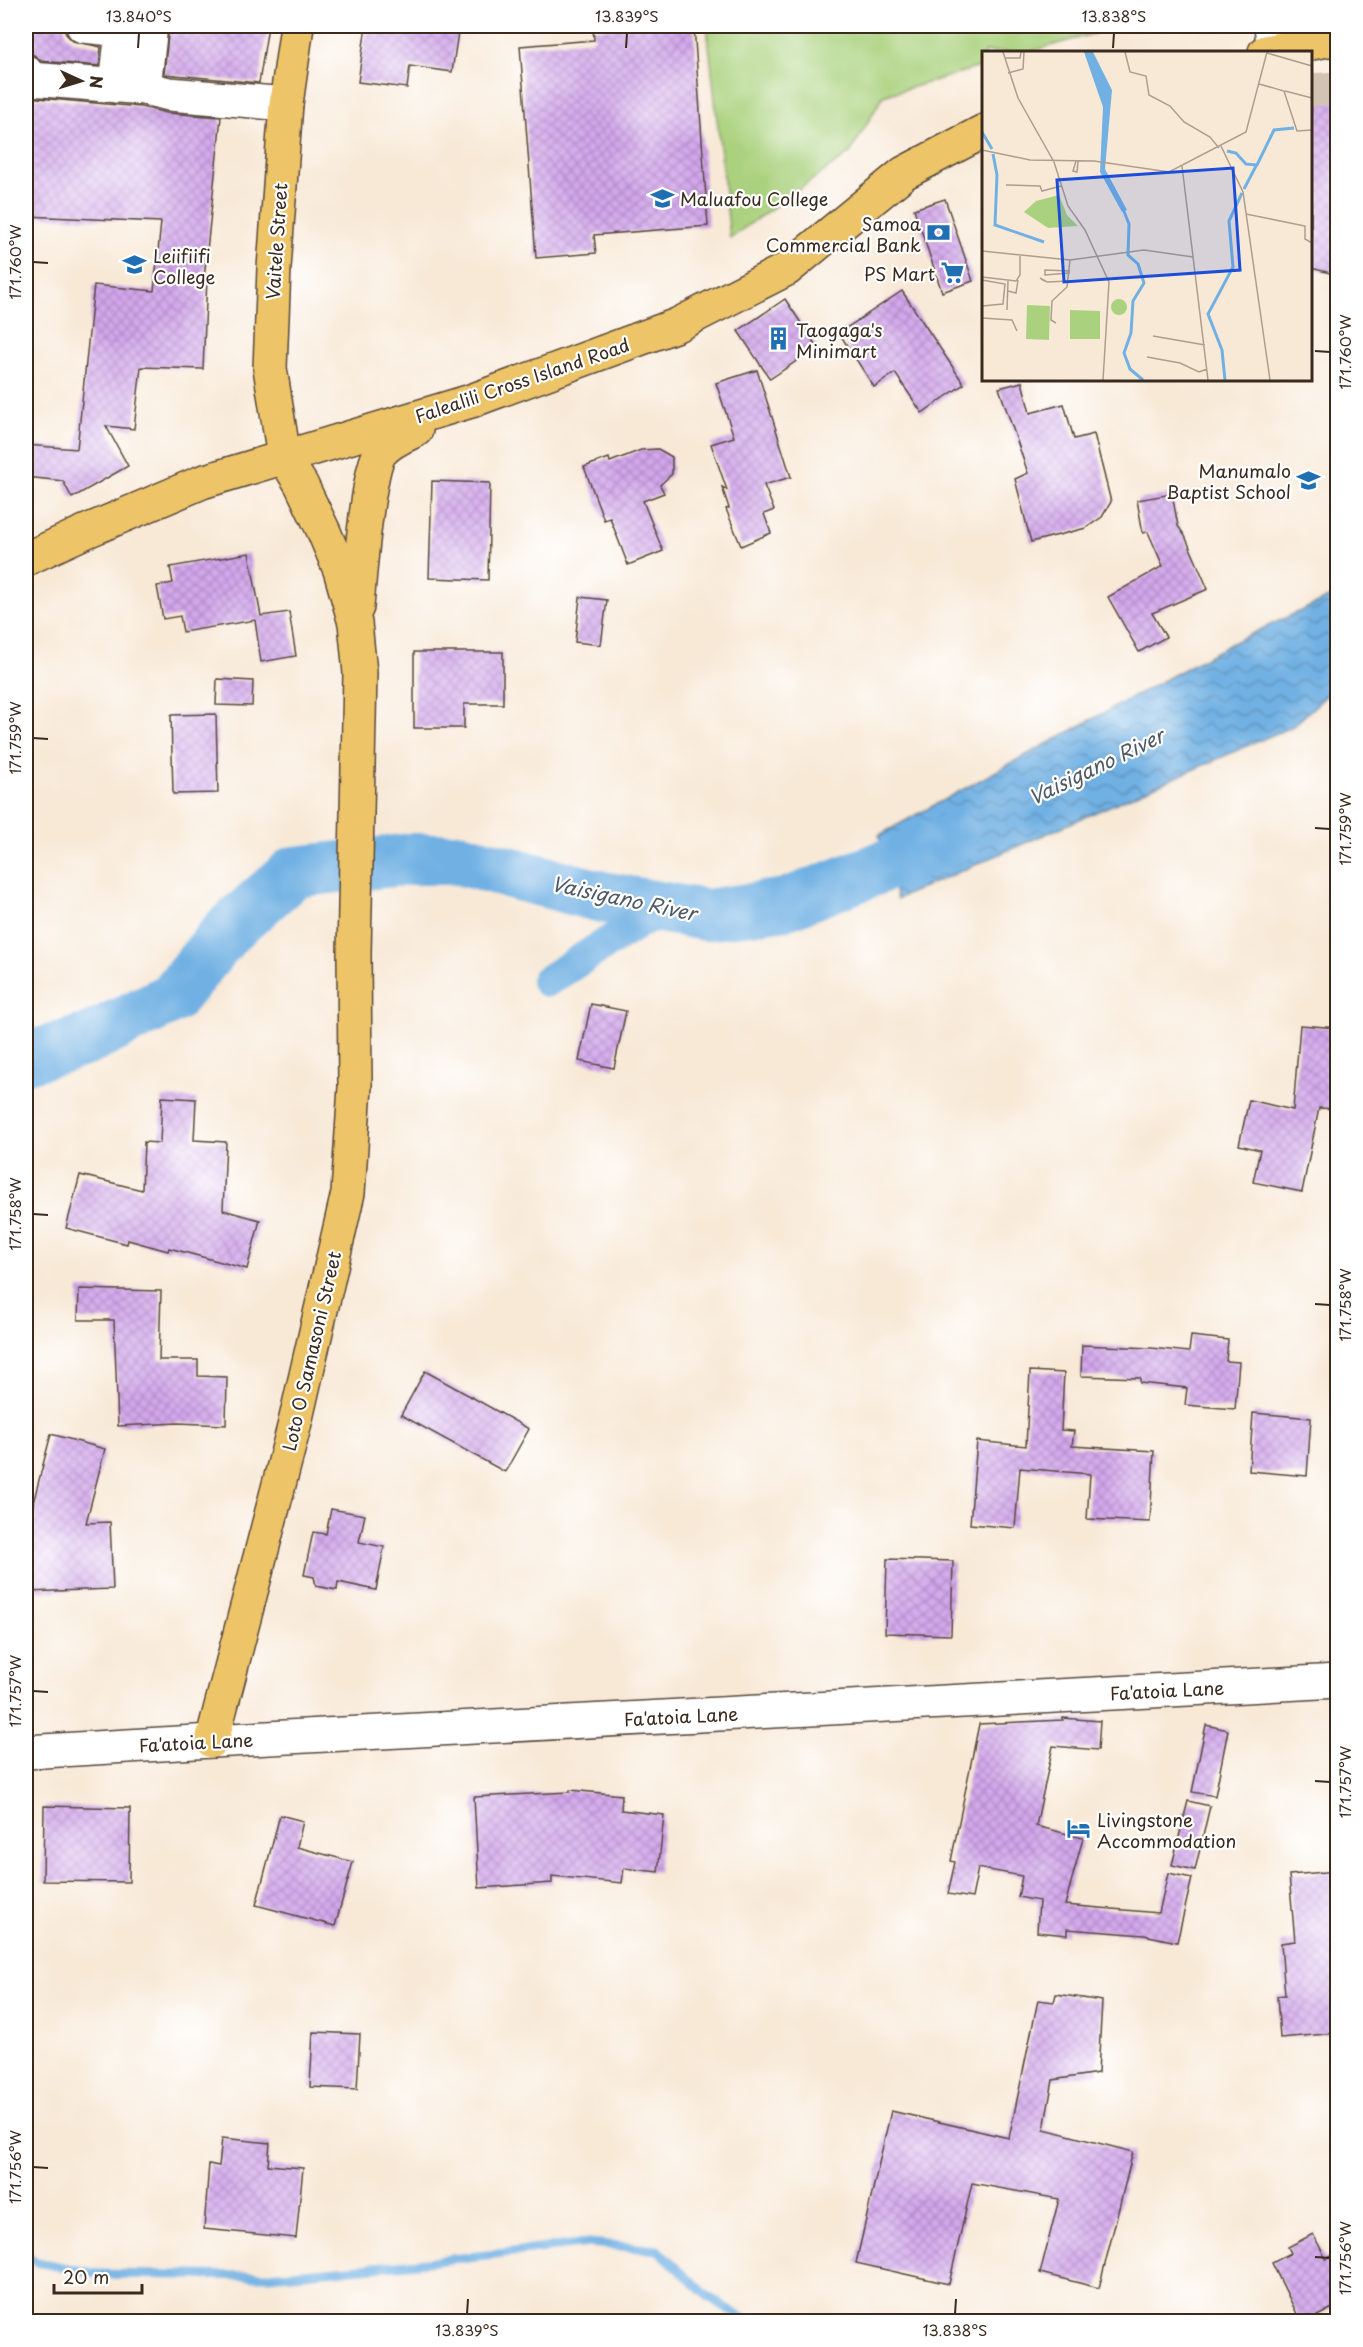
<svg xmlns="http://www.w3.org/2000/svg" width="1363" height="2347" font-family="'Playpen Sans',sans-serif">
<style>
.park{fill:#aad27e;stroke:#727e4e;stroke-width:1.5}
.water{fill:url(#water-waves);stroke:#566d80;stroke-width:1.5}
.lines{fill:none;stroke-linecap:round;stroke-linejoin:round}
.stream{stroke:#70b0e3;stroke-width:9}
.canal{stroke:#70b0e3;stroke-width:32}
.river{stroke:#70b0e3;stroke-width:52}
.building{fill:url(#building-cross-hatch)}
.minor-tunnel{stroke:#d2c3b2;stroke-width:33;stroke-dasharray:33 16;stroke-linecap:butt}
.minor-casing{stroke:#57473a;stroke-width:36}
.major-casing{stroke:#57473a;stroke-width:36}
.minor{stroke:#fff;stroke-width:33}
.major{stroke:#eec469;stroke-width:33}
.ticks{fill:none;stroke:#3b2a1e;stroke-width:2}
.labels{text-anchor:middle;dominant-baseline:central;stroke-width:4.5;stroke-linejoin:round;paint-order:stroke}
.poi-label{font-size:18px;fill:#3b2a1e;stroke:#fff;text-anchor:start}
.street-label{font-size:18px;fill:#3b2a1e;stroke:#fff}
.water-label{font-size:20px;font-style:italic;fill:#4e5963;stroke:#fff}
.inset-river{fill:none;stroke:#70b0e3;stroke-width:3}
.inset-road{fill:none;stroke:#ac9d8d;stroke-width:1.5}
.view{fill:#1d4ed8;fill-opacity:0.15;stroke:#1d4ed8;stroke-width:3}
.inset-edge{fill:none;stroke:#3b2a1e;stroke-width:3}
.neatline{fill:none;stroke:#3b2a1e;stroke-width:2}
.ticks-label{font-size:15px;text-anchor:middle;fill:#3b2a1e}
</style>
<defs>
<pattern id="water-waves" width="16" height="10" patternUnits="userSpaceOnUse" patternTransform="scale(1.5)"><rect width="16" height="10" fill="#70b0e3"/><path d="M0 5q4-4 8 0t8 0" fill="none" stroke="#5d8fb7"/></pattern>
<pattern id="building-cross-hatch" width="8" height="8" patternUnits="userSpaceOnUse" patternTransform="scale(1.5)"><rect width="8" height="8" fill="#d3a7ed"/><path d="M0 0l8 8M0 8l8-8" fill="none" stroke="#ac88bf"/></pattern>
</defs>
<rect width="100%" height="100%" fill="#fff"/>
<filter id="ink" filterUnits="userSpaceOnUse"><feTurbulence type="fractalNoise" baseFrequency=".0167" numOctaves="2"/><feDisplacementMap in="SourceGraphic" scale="12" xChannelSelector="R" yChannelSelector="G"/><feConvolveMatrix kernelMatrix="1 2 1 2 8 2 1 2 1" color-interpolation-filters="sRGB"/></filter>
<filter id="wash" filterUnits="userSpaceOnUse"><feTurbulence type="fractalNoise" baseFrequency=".008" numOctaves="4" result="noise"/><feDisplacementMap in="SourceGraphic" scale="24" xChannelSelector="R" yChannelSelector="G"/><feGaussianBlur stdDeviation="1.35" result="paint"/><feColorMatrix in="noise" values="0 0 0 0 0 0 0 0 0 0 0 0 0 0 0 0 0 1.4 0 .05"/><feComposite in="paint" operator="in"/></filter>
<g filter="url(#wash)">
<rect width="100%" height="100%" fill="#f8e9d7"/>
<!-- park -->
<path class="park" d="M707 26H1120L1029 52H984L983 66 883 96 850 153 730 238Z"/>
<!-- water -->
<path class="water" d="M1337 594V686L1293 726 897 899 879 835 1236 641Z"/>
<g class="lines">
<!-- stream -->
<path class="stream" d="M26 2255 37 2262 97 2274 268 2276 409 2264 589 2243 658 2250 709 2297 749 2322"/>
<!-- canal -->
<path class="canal" d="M547 981 662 908"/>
<!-- river -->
<path class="river" d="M26 1058 89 1039 172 998 227 931 294 872 412 859H459L602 897 705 915 786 904 934 847 954 837"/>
</g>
<g id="blocks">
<!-- building -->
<g class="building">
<path d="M26 26H64L66 34 73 41 101 47 99 66 41 61 34 55 26 53Z"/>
<path d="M169 26H268L259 83 164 74Z"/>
<path d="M366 26H459L452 72 410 66 407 88 358 82Z"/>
<path d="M635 26H694L708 226 594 235 596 253 536 258 520 46 594 40 593 29Z"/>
<path d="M1311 76 1338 77V275L1311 268Z"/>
<path d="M26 97 141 107 167 113 221 117 204 279H207L203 369 141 367 134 429 106 426 128 466 72 498 63 481 26 477V445L77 449 94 285 154 291 161 222 26 216Z"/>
<path d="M945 199 973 281 942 292 914 209Z"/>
<path d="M902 291 964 384 922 413 895 373 874 387 839 333Z"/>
<path d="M785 299 817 347 770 379 738 331Z"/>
<path d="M757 370 791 477 764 485 774 510 764 514 771 533 741 546 726 509 729 508 722 487 727 490 711 444 734 437 716 383Z"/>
<path d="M1022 382 1030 413 1064 404 1074 439 1094 434 1111 502 1102 517 1086 528 1031 542 1015 479 1028 473 999 388Z"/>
<path d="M658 449 672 457V474L660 485 664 493 643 501 663 551 628 565 610 518 604 520 584 467 609 458 610 462 641 450Z"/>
<path d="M432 481 490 483 488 580 429 578Z"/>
<path d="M1172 494 1178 526 1185 536 1208 589 1152 613 1166 637 1139 652 1108 597 1163 566 1148 532 1143 533 1137 500Z"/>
<path d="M249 553 261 616 289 612 296 656 261 662 255 620 183 632 180 616 163 619 157 586 173 583 170 567Z"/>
<path d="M580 597 607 600 601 645 575 642Z"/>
<path d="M414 652H503V704H464V728H414Z"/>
<path d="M217 679 253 681 252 706 216 705Z"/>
<path d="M216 714 218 793 173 794 171 715Z"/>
<path d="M591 1004 626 1011 614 1068 579 1061Z"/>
<path d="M1300 1025 1338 1028V1109L1319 1108 1302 1192 1253 1182 1260 1150 1239 1145 1249 1100 1293 1110Z"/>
<path d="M162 1097 196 1099 194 1140 226 1142 223 1210 260 1220 247 1269 169 1248 168 1251 128 1240 127 1244 66 1228 80 1175 142 1190 144 1142 160 1143Z"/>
<path d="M79 1289 161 1291 159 1360H198V1376L227 1377 226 1425 178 1423 118 1426 114 1320H78Z"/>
<path d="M1191 1336 1228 1340 1226 1361 1239 1362 1235 1409 1185 1405 1187 1388 1140 1383V1378L1081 1376 1082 1345 1151 1348 1189 1352Z"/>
<path d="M425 1371 529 1429 505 1472 401 1415Z"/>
<path d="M1030 1371 1064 1373 1061 1430 1074 1431 1072 1446 1154 1451 1150 1522 1087 1519 1090 1474 1020 1468 1015 1528 970 1524 977 1441 1026 1446Z"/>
<path d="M1253 1413 1311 1418 1307 1476 1249 1471Z"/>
<path d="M51 1434 105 1449 86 1523 110 1522 113 1589 26 1592V1530Z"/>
<path d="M331 1509 365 1515 359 1542 384 1547 376 1590 338 1582 337 1590 316 1586 314 1577 304 1575 313 1532 326 1534Z"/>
<path d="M887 1559 953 1561 951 1635 885 1633Z"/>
<path d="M1063 1718 1100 1721 1098 1750 1053 1746 1036 1826 1083 1838 1065 1905 1159 1913 1168 1873 1192 1878 1177 1942 1144 1935 1106 1932 1067 1929V1935L1037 1932 1039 1901 1018 1897 1022 1876 978 1868 972 1898 948 1894 955 1862 951 1861 979 1724 1063 1720Z"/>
<path d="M1206 1725 1228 1730 1215 1796 1192 1792Z"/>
<path d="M570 1790 622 1795 621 1810 664 1815 658 1872 624 1868 622 1883 552 1876V1883L479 1888 474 1797 570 1792Z"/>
<path d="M1188 1801 1210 1806 1195 1870 1172 1865Z"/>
<path d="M44 1806 130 1808 129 1882 43 1881Z"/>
<path d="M280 1815 303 1821 297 1847 353 1862 335 1926 256 1905Z"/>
<path d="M1338 1871V2033L1280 2038 1277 1996 1285 1995 1281 1943 1295 1941 1289 1875Z"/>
<path d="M1056 1994 1102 2001 1098 2073 1053 2080 1044 2129 1133 2152 1099 2288 1040 2273 1059 2199 972 2183 949 2284 856 2263 891 2111 1009 2138 1038 2000 1054 2002Z"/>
<path d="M313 2032 360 2034 357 2089 310 2087Z"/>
<path d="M222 2138 270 2143 268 2165 303 2168 296 2238 204 2229 209 2164 219 2166Z"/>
<path d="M1313 2234 1326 2259 1338 2253V2305L1306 2322H1301L1272 2263 1291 2253 1288 2247Z"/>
</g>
</g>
</g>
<g filter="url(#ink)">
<use href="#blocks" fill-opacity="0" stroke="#57473a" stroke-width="1.5"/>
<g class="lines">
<!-- minor-tunnel -->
<path class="minor-tunnel" d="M1310 90 1338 88"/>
<defs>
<g id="minor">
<path d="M83 26 122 30 116 86"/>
<path d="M1271 26 1274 51"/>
<path d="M26 72 31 79 144 88 169 94 286 104"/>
<path d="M144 88 151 26"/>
<path d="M26 1752 212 1741 1338 1681"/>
</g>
<g id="major">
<path d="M1265 52 1338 38"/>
<path d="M26 559 80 534 202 482 471 401 677 325 787 269 904 173 984 131"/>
<path d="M357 607C359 582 368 465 381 452 390 441 404 436 416 430"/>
<path d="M212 1741 294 1427 348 1193 355 1087 354 954 360 673 355 623 340 570 324 532 301 484 284 457 270 368 274 268 286 104 297 26"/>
</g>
</defs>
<!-- minor casing -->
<use href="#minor" class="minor-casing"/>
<!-- major casing -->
<use href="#major" class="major-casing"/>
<!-- minor -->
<use href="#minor" class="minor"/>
<!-- major -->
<use href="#major" class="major"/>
</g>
</g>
<!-- ticks -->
<path class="ticks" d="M138 48 139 33M626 48 627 33M1113 48 1114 33M33 262 48 263M1315 351 1330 352M33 738 48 739M1315 828 1330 829M33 1214 48 1215M1315 1304 1330 1305M33 1691 48 1692M1315 1781 1330 1782M33 2167 48 2168M1315 2257 1330 2258M467 2314 468 2299M955 2314 956 2299"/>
<!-- icons -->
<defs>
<symbol id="school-bare" viewBox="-9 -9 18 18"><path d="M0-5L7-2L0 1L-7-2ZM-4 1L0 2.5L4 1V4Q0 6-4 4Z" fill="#1f6fb2" stroke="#fff" stroke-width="2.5" paint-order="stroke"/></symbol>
<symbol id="bank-bare" viewBox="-9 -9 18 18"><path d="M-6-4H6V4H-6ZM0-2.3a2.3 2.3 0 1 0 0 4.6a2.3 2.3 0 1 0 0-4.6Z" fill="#1f6fb2" stroke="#fff" stroke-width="2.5" paint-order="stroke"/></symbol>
<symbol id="university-bare" viewBox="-9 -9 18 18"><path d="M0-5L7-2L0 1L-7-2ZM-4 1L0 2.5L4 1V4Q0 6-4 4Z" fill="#1f6fb2" stroke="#fff" stroke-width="2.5" paint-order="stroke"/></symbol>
<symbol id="supermarket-bare" viewBox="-9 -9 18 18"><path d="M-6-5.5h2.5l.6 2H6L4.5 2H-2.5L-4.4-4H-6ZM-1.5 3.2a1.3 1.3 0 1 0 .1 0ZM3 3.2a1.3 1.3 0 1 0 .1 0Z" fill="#1f6fb2" stroke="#fff" stroke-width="2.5" paint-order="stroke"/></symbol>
<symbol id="building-bare" viewBox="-9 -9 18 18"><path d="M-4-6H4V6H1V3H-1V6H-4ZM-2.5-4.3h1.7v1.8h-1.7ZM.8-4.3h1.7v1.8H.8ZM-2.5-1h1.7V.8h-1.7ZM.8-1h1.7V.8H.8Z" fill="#1f6fb2" stroke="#fff" stroke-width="2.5" paint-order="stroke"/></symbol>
<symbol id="hotel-bare" viewBox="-9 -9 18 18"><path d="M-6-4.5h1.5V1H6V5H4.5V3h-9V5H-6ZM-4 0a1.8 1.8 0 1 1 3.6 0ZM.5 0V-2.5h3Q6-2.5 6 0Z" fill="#1f6fb2" stroke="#fff" stroke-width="2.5" paint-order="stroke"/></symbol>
</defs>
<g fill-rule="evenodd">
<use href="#school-bare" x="646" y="182" width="33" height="33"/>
<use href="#bank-bare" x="922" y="216" width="33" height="33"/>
<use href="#university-bare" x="118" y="248" width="33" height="33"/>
<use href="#supermarket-bare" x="936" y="256" width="33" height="33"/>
<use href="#building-bare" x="762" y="322" width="33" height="33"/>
<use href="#school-bare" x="1292" y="464" width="33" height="33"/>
<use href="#hotel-bare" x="1062" y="1812" width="33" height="33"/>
</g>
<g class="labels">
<!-- poi labels -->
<g class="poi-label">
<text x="680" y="198">Maluafou College</text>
<text x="921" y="223" text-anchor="end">Samoa<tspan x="921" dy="21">Commercial Bank</tspan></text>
<text x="153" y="255">Leiifiifi<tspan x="153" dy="21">College</tspan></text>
<text x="935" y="273" text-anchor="end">PS Mart</text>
<text x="796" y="329">Taogaga's<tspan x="796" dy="21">Minimart</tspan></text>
<text x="1291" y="470" text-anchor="end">Manumalo<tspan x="1291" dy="21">Baptist School</tspan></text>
<text x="1097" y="1819">Livingstone<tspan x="1097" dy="21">Accommodation</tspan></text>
</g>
<!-- street labels -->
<g class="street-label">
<text transform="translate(276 241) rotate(-86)">Vaitele Street</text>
<text transform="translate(522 380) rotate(-19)">Falealili Cross Island Road</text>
<text transform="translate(311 1351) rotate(-77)">Loto O Samasoni Street</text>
<text transform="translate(1167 1690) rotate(-3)">Fa'atoia Lane</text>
<text transform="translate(681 1716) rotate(-3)">Fa'atoia Lane</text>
<text transform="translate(196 1742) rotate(-3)">Fa'atoia Lane</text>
</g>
<!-- water labels -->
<g class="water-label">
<text transform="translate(1096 766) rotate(-26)">Vaisigano River</text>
<text transform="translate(624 898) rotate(12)">Vaisigano River</text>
</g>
</g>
<!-- overview -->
<g transform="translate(982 51)">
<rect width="330" height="330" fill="#f8e9d7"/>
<path d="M77 144 85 164 96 175 66 177 42 161 54 150ZM129 256a8 8 0 1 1 16 0a8 8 0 1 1-16 0ZM45 254 68 255 67 289 44 288ZM88 259 118 260V288H88Z" fill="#aad27e"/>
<path d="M102 1H111L130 39 123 118 145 159 140 161 118 121 121 56Z" fill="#70b0e3"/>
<path class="inset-river" d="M0 81 10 98M245 100 254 102 264 113 275 114 292 79 312 77M11 103 15 124 13 174 62 191M262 138 274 115M141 158 147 173 146 204 156 213 162 232 151 250 149 282 142 302 148 318 161 329M243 329 240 299 226 263 251 216 247 170 260 142"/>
<path class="inset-road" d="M21 1 36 47 72 111 86 155 103 179 127 231 121 329M143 1 148 21 164 25 167 44 188 55 202 71 228 86 237 97M285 2 330 15M23 7H38L39 1M26 22 41 18 42 1M277 33 302 40 315 80 330 79M303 40 330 47M239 95 261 141 288 329M0 99 48 109 112 110 187 121 264 81 285 1M94 110 91 120 95 121 96 110M200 115 226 329M24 134 58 135 60 140 79 135M264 163 323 175V188L330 192M0 200 88 209 162 199 211 206M88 220 63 219V224L88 222M0 226 34 230 38 224V205M0 229 23 233 21 253 0 255M62 230 58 227 65 231 86 230M26 240 34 242 36 229M25 259 26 230M0 267 30 269 35 280M74 272 69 269 70 250 85 236 88 209M171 285 223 294M165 306 198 312 217 321 225 318"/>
<path class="view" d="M251 117 258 219 82 231 75 129Z"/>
<rect width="330" height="330" class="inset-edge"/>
</g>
<!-- margin -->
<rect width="1363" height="2347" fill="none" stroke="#fff" stroke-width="66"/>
<!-- north arrow -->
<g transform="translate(81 81) rotate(94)" stroke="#ffffff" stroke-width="4.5" paint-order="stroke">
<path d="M0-4.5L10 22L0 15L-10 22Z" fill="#3b2a1e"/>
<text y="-9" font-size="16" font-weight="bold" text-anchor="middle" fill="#3b2a1e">N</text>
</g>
<!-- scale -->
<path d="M54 2284v9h88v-9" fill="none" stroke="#3b2a1e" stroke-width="3"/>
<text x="63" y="2284" font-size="18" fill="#3b2a1e" stroke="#ffffff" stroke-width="4.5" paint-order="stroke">20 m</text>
<rect x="33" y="33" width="1297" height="2281" class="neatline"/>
<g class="ticks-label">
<text x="139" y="22">13.840°S</text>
<text x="627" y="22">13.839°S</text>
<text x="1114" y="22">13.838°S</text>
<text transform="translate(16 262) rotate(-90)" y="5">171.760°W</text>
<text transform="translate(1346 352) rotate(-90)" y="5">171.760°W</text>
<text transform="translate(16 738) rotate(-90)" y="5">171.759°W</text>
<text transform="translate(1346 829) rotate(-90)" y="5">171.759°W</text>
<text transform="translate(16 1214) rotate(-90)" y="5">171.758°W</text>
<text transform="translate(1346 1305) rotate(-90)" y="5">171.758°W</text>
<text transform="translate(16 1691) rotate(-90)" y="5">171.757°W</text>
<text transform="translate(1346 1782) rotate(-90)" y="5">171.757°W</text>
<text transform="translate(16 2167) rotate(-90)" y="5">171.756°W</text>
<text transform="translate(1346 2258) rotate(-90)" y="5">171.756°W</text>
<text x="467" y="2336">13.839°S</text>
<text x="955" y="2336">13.838°S</text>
</g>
</svg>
